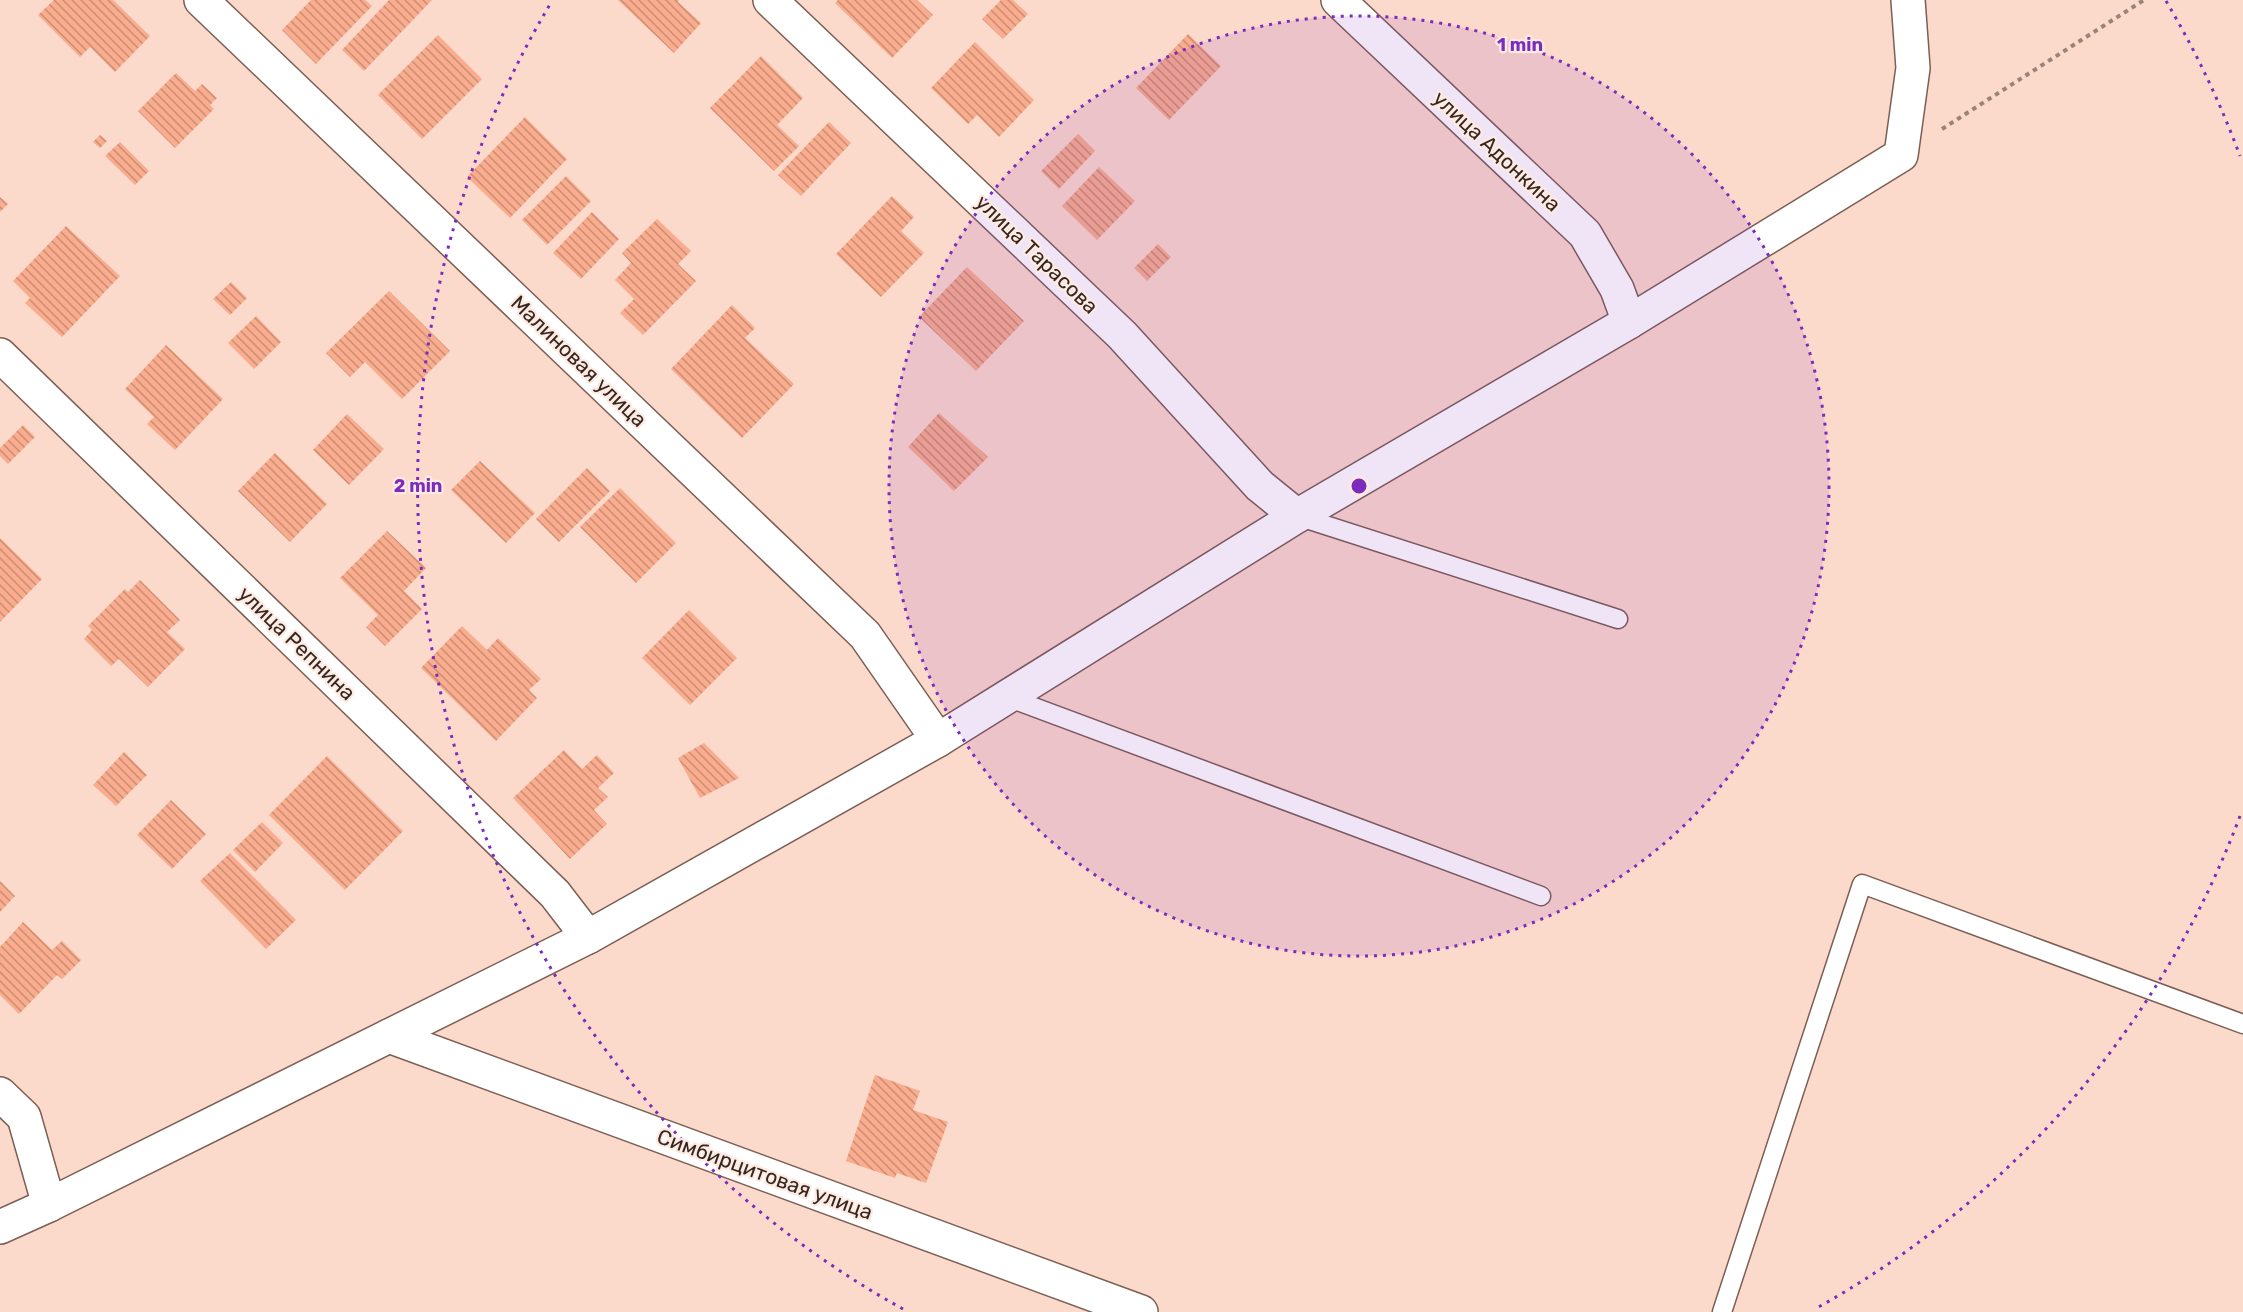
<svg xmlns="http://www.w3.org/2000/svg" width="2243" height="1312" font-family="Rubik,sans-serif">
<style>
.building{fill:url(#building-back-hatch)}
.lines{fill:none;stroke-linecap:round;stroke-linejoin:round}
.service-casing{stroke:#7c5f54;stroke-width:21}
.minor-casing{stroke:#7c5f54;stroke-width:36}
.path{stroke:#9b8379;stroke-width:4;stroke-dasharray:4.5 4.5;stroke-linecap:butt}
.service{stroke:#fff;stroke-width:18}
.minor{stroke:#fff;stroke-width:33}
.ring{fill:none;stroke:#7b2cbf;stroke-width:3;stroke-dasharray:3 6}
.labels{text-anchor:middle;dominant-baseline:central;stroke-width:4.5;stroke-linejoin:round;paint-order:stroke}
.street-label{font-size:21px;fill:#342722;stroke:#feeae1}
.centre{fill:#7b2cbf;stroke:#feeae1;stroke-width:3}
.ring-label{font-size:18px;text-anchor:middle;font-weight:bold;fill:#7b2cbf;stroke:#feeae1;stroke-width:4.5;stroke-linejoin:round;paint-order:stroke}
</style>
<defs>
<pattern id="building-back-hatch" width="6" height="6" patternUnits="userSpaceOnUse" patternTransform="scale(1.5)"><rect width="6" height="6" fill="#faad8e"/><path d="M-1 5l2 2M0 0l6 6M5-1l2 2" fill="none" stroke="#cb8d74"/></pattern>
</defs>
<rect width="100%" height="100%" fill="#fbd9cb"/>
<!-- building -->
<g class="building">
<path d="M54 0H113L150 36 115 72 90 47 80 57 38 15Z"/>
<path d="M311 0H365L372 6 316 64 282 30Z"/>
<path d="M389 0H432L364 71 342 50Z"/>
<path d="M618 0H679L678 2 701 23 674 53Z"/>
<path d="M838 0H917L933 15 892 58 835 3Z"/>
<path d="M1001 0H1013L1028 14 1003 39 982 19Z"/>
<path d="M1188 34 1221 66 1169 120 1136 88Z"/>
<path d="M438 35 482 79 422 139 378 95Z"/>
<path d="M975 42 1034 100 999 137 977 115 968 124 931 88Z"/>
<path d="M761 56 803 98 777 125 799 146 774 171 710 108Z"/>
<path d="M176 73 195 91 202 84 217 98 210 105 214 109 175 148 138 111Z"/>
<path d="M525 117 567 159 510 218 467 177Z"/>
<path d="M829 122 851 143 801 196 778 175Z"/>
<path d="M1078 134 1095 151 1059 189 1041 171Z"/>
<path d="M100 135 107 141 100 148 93 142Z"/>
<path d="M120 142 149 171 135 185 105 156Z"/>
<path d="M1099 167 1135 201 1097 240 1062 206Z"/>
<path d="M566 176 591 201 547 245 522 220Z"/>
<path d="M892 196 914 217 901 231 924 253 881 297 836 254Z"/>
<path d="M0 197 8 204 0 212Z"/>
<path d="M592 212 619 239 581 279 553 253Z"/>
<path d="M657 219 691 251 678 264 696 281 643 335 620 313 634 299 615 280 631 263 622 253Z"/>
<path d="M66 226 120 276 62 337 25 303 30 298 13 281Z"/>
<path d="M1158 244 1171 257 1147 281 1134 268Z"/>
<path d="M967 267 1024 321 976 371 919 317Z"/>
<path d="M231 282 247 298 230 315 213 299Z"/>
<path d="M389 291 450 351 402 399 365 362 350 377 326 353Z"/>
<path d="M732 305 755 328 745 338 794 384 742 438 671 369Z"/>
<path d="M256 316 281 342 254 369 228 343Z"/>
<path d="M166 345 223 399 175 450 147 424 154 417 125 389Z"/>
<path d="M939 413 988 457 954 491 908 447Z"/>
<path d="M347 414 384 449 349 485 313 450Z"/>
<path d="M23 425 35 437 8 464 0 456V448Z"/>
<path d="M275 453 327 504 290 542 238 491Z"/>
<path d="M480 461 535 513 506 543 451 490Z"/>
<path d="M587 468 610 491 559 542 536 519Z"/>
<path d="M620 488 676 543 636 583 580 527Z"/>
<path d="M387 531 426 568 404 591 422 609 385 646 366 627 378 615 340 578Z"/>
<path d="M0 538 42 579 0 622Z"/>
<path d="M140 580 180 620 167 632 185 649 148 687 119 659 111 666 84 639 92 630 88 626 125 589 128 592Z"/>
<path d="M689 610 737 658 690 705 642 658Z"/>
<path d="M462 626 487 650 498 638 541 679 529 690 537 698 496 741 421 668Z"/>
<path d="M704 743 739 778 700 798 678 758Z"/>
<path d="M564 750 582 769 597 755 614 773 598 788 608 797 594 810 607 824 570 859 513 798Z"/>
<path d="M124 752 147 775 116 806 93 785Z"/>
<path d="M327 756 403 831 345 890 269 815Z"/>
<path d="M171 800 206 834 172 869 137 835Z"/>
<path d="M262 822 283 843 255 872 233 850Z"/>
<path d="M230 853 296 920 266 949 200 881Z"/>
<path d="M0 881 15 896 0 912Z"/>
<path d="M23 922 52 950 62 941 81 960 62 979 57 975 19 1014 0 995V947Z"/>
<path d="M875 1075 920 1091 913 1110 948 1122 926 1183 897 1173 895 1178 846 1161Z"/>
</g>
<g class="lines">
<defs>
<g id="service">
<path d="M1297 516 1618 619"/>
<path d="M1007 697 1541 896"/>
<path d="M1722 1312 1862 884 2243 1024"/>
</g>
<g id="minor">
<path d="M201 0 865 635 938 740"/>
<path d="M770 0 1122 335 1260 486 1297 516"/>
<path d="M1338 0 1585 234 1617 289 1629 322"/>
<path d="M0 355 555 894 588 937"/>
<path d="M389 1036 1141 1312"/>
<path d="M0 1094 24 1117 49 1205"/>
<path d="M0 1227 49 1205 588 937 938 740 1297 516 1629 322 1901 155 1913 68 1908 0"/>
</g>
</defs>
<!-- service casing -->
<use href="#service" class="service-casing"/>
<!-- minor casing -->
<use href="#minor" class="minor-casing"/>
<!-- path -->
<path class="path" d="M1942 129 2144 0"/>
<!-- service -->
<use href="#service" class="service"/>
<!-- minor -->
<use href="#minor" class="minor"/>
</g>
<!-- distance rings -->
<circle cx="1359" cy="486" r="470" fill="#7b2cbf" fill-opacity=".12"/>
<g class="ring">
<circle cx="1359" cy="486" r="470"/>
<path d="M2240 816A941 941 0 0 1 1815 1309M903 1309A941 941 0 0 1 552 1M2166 1A941 941 0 0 1 2240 156"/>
</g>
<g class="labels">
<!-- street labels -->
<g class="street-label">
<text transform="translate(1497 151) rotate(43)">улица Адонкина</text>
<text transform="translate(1037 254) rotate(44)">улица Тарасова</text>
<text transform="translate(579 361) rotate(44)">Малиновая улица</text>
<text transform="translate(297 643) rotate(44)">улица Репнина</text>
<text transform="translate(765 1174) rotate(20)">Симбирцитовая улица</text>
</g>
</g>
<circle cx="1359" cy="486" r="9" class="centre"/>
<g class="ring-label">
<text x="1520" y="51">1 min</text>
<text x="418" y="492">2 min</text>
</g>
</svg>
